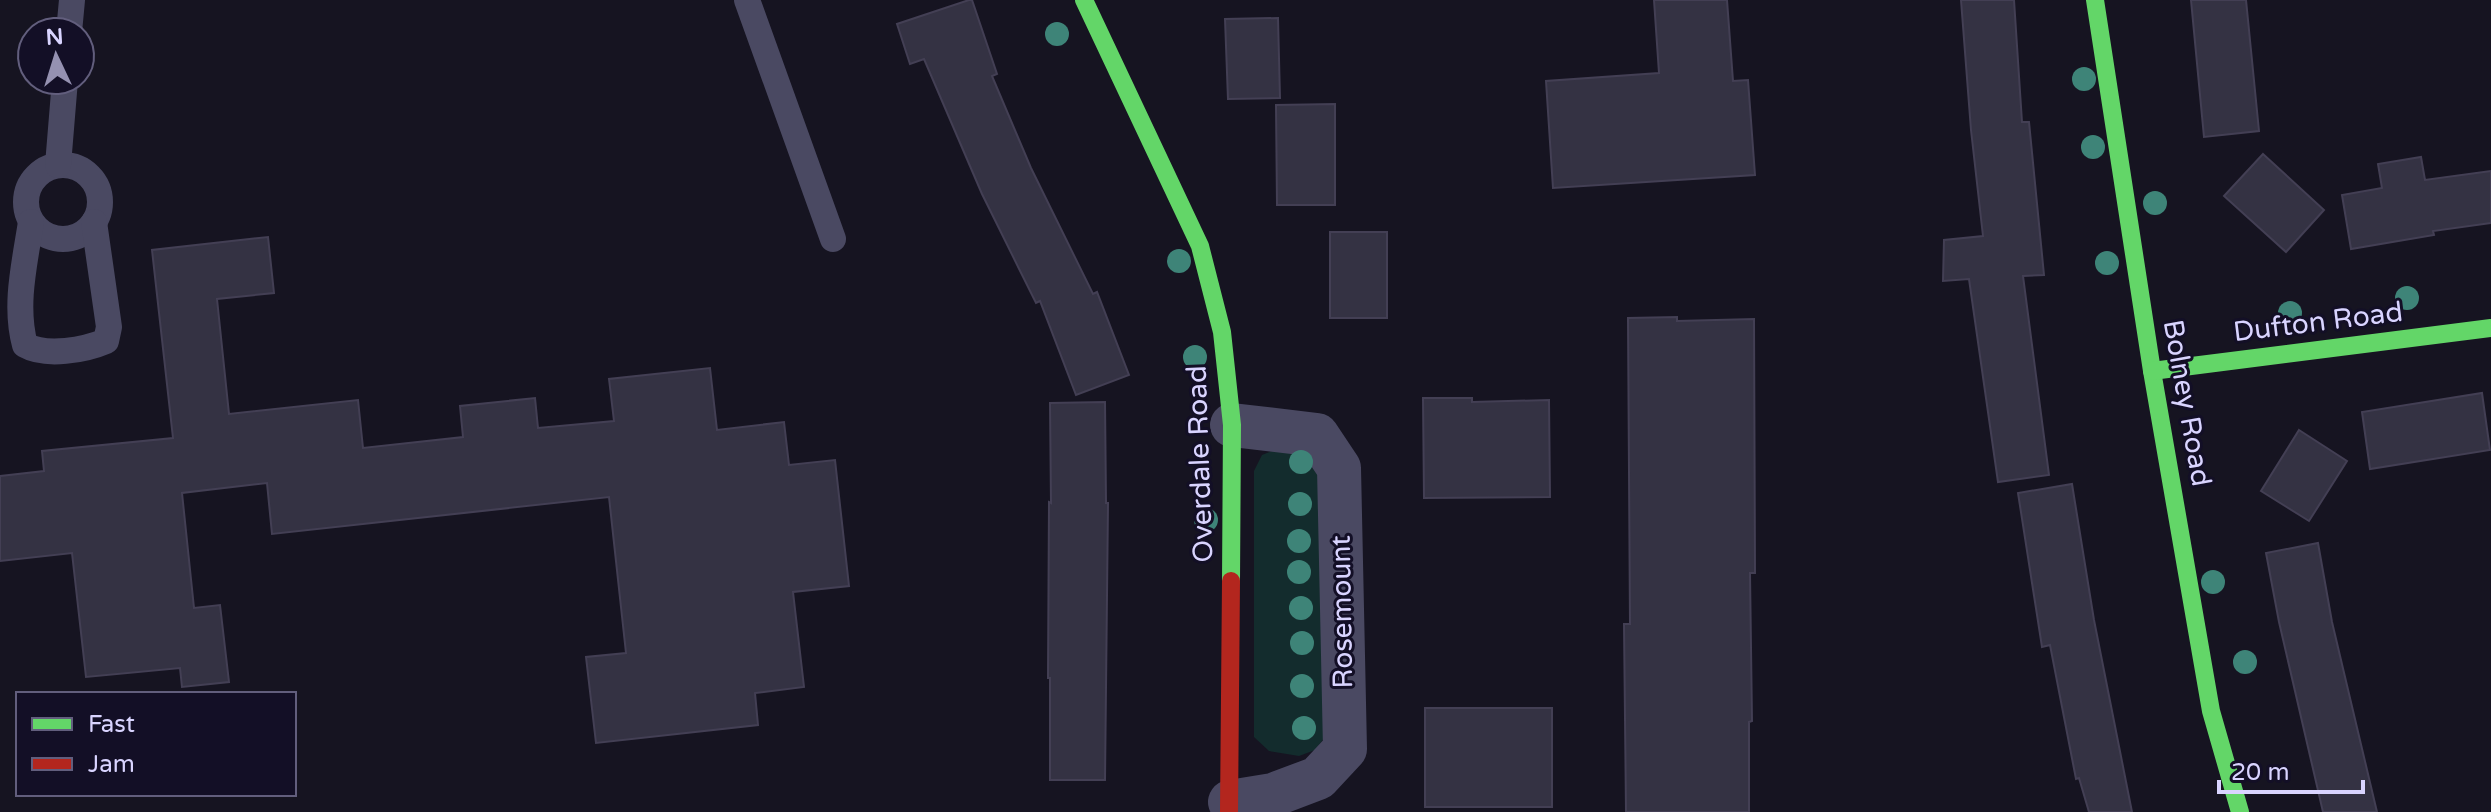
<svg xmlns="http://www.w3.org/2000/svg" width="2491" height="812" font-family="'Varela Round',sans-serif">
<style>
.green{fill:#132c2d}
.building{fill:#343243;stroke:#433f54;stroke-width:2}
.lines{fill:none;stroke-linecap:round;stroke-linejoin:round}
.lane{stroke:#4a4962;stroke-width:26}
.street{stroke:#4a4962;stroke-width:44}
.fast{stroke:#63d668;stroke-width:18}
.jam{stroke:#b3261e;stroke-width:18}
.tree{fill:#3e8478}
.labels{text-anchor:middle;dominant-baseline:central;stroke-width:6;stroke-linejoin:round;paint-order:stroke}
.street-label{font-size:28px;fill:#d9d4ff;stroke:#130f26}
</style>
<rect width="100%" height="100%" fill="#161421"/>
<!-- green -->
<path class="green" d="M1282 447 1302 448 1319 463 1328 733 1315 750 1299 756 1269 751 1254 737V471L1262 455Z"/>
<!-- building -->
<g class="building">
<path d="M969 0H972L997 74 992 76 1031 168 1093 294 1097 292 1129 375 1076 395 1040 301 1036 303 982 194 924 59 910 64 897 24Z"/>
<path d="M1654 0H1727L1733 81 1748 80 1755 175 1553 188 1546 81 1659 73Z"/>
<path d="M1961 0H2014L2022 122H2029L2044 275 2023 276 2049 475 1998 482 1969 279 1943 281 1944 240 1983 236 1971 130Z"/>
<path d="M2191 0H2246L2259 131 2204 137Z"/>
<path d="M1278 18 1280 98 1228 99 1225 19Z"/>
<path d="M1335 104V205H1277L1276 105Z"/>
<path d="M2263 154 2324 210 2286 252 2224 196Z"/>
<path d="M2421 157 2425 180 2491 171V223L2433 231 2434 235 2351 249 2342 195 2382 188 2378 164Z"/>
<rect x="1330" y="232" width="57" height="86"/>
<path d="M268 237 274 293 217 299 229 414 358 400 363 448 463 437 460 406 535 398 538 428 614 421 609 379 710 368 717 430 784 422 789 465 835 460 849 586 793 592 804 687 755 693 758 725 596 743 586 657 626 653 609 497 272 534 267 483 182 493 194 608 220 605 229 682 182 687 180 668 86 677 72 553 0 561V476L44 471 42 451 173 438 152 250Z"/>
<path d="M1677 317V321L1754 319 1755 573H1750L1752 721 1749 722V812H1626L1624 624H1630L1628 318Z"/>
<path d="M2482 393 2490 450 2370 469 2362 412Z"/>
<path d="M1423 398H1472V402L1549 400 1550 497 1424 498Z"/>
<path d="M1105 402 1106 503H1108L1105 780H1050V678H1048L1049 502 1051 503 1050 403Z"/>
<path d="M2299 430 2347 461 2309 521 2261 491Z"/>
<path d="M2072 484 2094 620 2132 812H2089L2079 778 2076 779 2050 645 2042 647 2018 493Z"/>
<path d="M2318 543 2332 622 2377 812H2323L2279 622 2266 553Z"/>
<rect x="1425" y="708" width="127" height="99"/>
</g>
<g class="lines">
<!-- lane -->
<g class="lane">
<path d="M747 0 833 239"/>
<path d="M69 32 72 0"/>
<circle cx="63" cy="202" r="37"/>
<path d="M58 165 65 80"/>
<path d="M31 222C25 262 14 305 25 345 46 357 85 350 106 341L109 327 94 222"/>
</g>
<!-- street -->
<path class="street" d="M1230 802 1273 795 1318 778 1345 749 1339 468 1317 435 1232 425"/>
<!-- fast -->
<g class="fast">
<path d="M1084 0 1200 246 1222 332 1232 425 1231 581"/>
<path d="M2095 0 2152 371 2211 711 2240 812"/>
<path d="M2152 371 2491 328"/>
</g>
<!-- jam -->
<path class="jam" d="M1229 812 1231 581"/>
</g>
<!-- trees -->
<g class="tree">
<circle cx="1057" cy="34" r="12"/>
<circle cx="2084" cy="79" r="12"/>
<circle cx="2093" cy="147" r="12"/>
<circle cx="2155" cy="203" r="12"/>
<circle cx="1179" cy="261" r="12"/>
<circle cx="2107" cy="263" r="12"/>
<circle cx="2407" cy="298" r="12"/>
<circle cx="2290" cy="313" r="12"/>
<circle cx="1195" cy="357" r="12"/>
<circle cx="1301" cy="462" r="12"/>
<circle cx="1300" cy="504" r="12"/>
<circle cx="1206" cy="520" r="12"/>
<circle cx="1299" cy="541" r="12"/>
<circle cx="1299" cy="572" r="12"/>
<circle cx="2213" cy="582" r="12"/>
<circle cx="1301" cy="608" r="12"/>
<circle cx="1302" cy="643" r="12"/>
<circle cx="2245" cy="662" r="12"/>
<circle cx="1302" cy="686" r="12"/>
<circle cx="1304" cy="728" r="12"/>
</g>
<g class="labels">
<!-- street labels -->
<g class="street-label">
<text transform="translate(2318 322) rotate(-7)">Dufton Road</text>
<text transform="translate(2187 403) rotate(80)">Bolney Road</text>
<text transform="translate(1200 464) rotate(-92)">Overdale Road</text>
<text transform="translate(1342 612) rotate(-91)">Rosemount</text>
</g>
</g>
<!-- legend -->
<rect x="16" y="692" width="280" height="104" fill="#130f26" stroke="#625e7d" stroke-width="2"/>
<rect x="32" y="718" width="40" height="12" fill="#63d668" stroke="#625e7d" stroke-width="2"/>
<text x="88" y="732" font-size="24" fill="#d9d4ff">Fast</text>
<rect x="32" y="758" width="40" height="12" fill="#b3261e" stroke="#625e7d" stroke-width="2"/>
<text x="88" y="772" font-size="24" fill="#d9d4ff">Jam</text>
<!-- north arrow -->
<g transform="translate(56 56) rotate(356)"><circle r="38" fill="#130f26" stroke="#625e7d" stroke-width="2"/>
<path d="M0-6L14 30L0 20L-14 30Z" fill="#9591b1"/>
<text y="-12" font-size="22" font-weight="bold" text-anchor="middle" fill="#d9d4ff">N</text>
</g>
<!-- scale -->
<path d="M2219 780v12h144v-12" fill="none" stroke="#d9d4ff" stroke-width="4"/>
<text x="2231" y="780" font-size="24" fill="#d9d4ff" stroke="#130f26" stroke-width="6" paint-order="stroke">20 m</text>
</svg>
